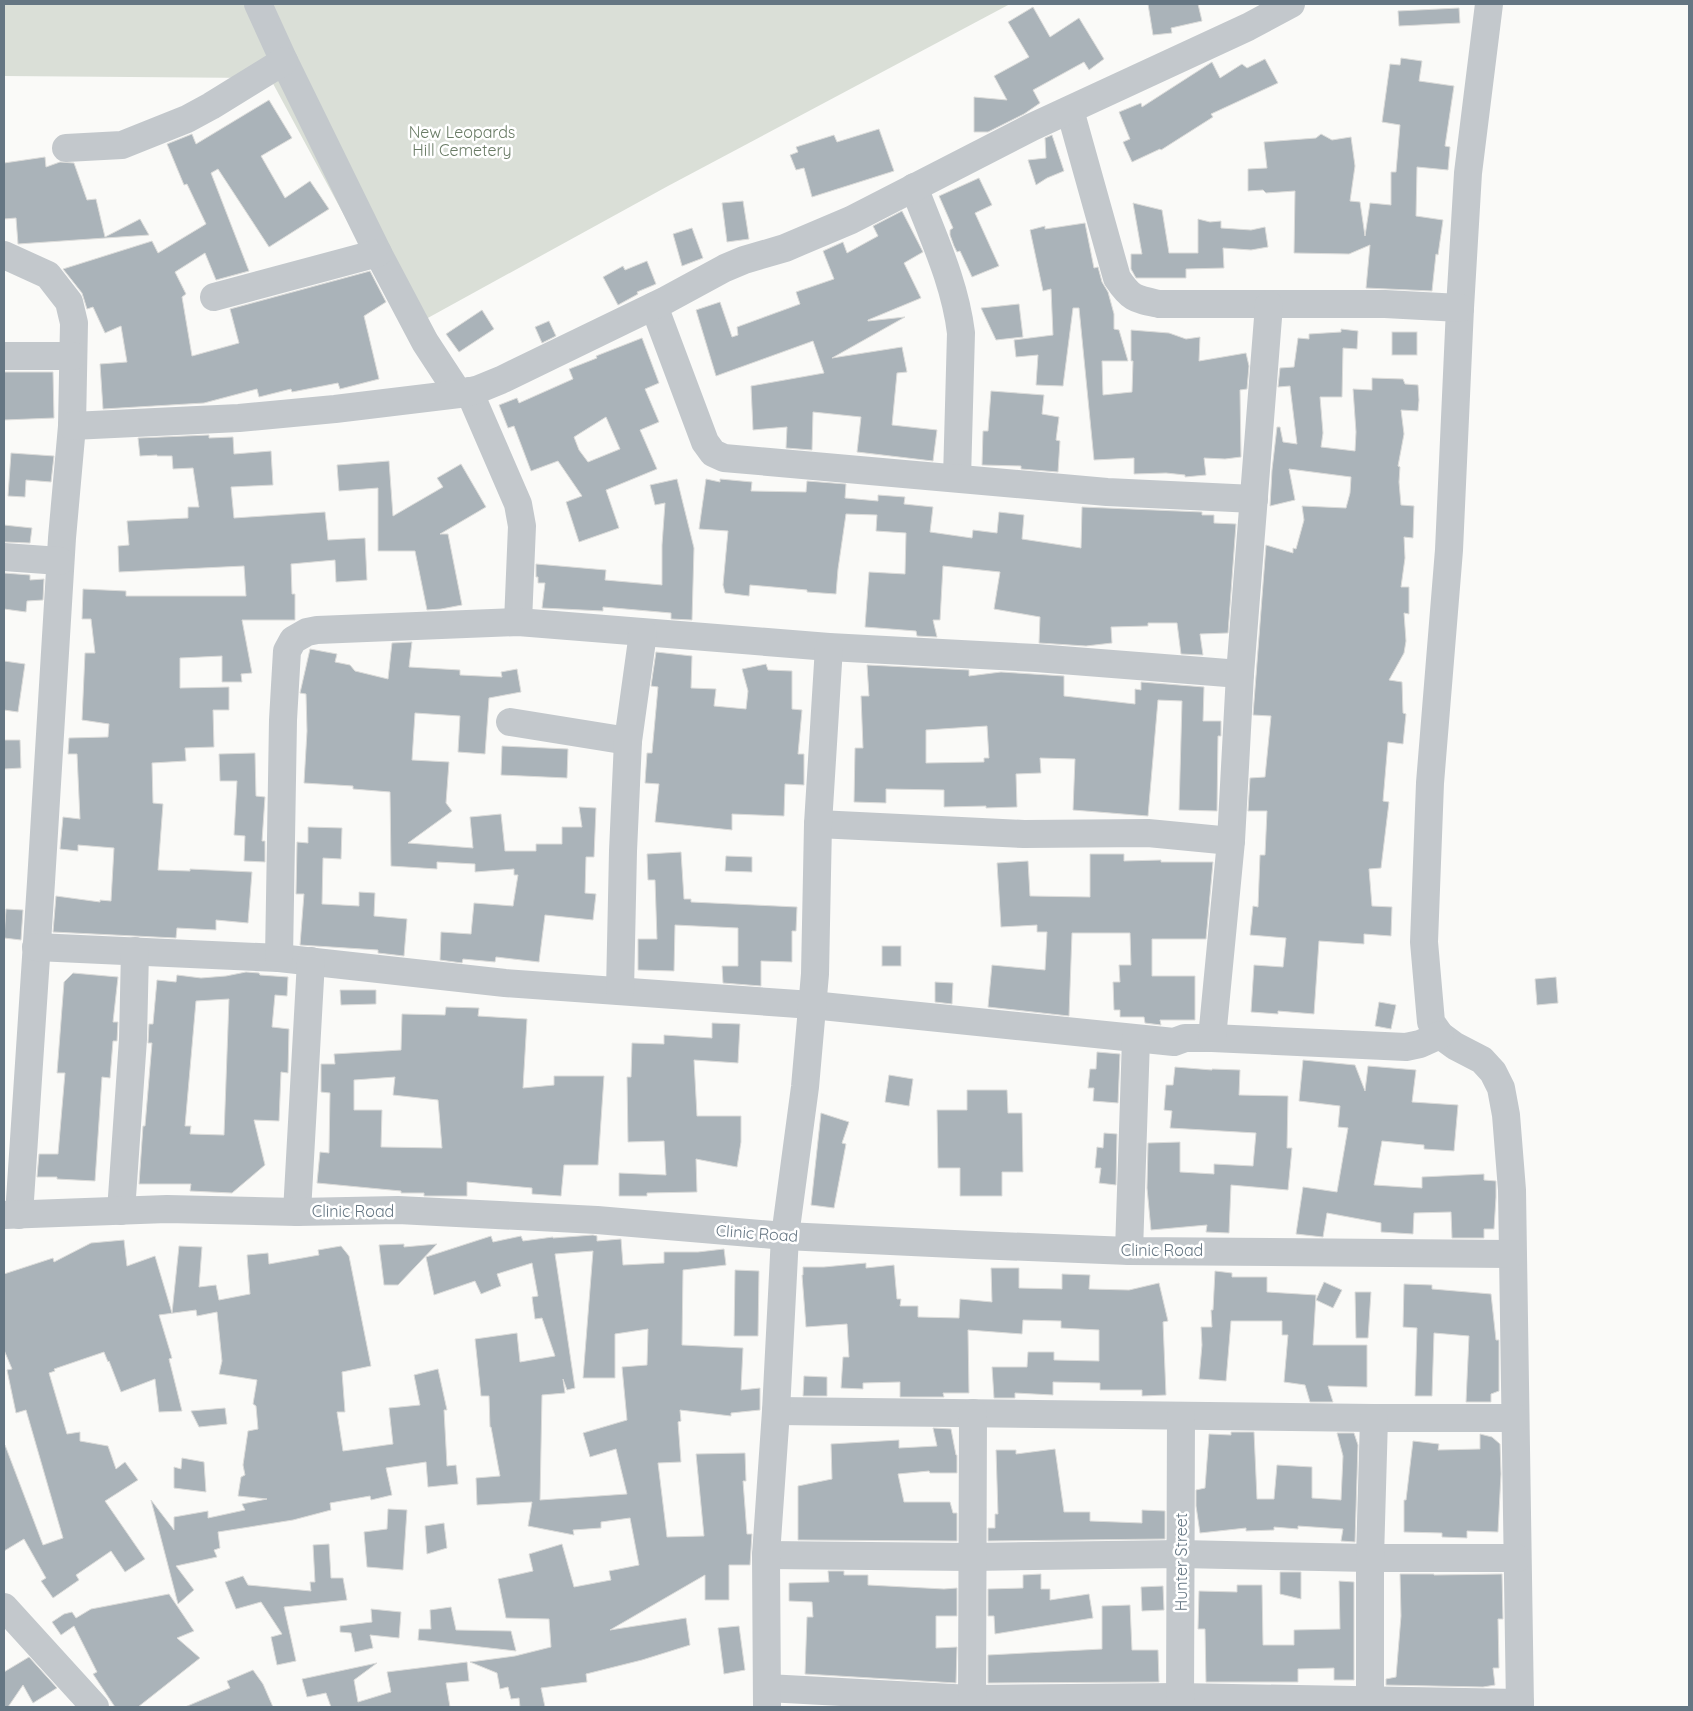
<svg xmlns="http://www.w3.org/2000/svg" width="1693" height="1711" font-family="Quicksand,sans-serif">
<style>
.green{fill:#dadfd7}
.building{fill:#aab3b9;stroke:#dcdcda;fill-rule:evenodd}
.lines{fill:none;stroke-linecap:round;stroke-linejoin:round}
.minor{stroke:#c3c8cc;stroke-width:28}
.labels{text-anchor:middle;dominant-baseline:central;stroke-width:5;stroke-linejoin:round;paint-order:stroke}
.park-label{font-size:16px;fill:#687a64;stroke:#fff}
.street-label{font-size:16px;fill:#657683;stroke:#fff}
</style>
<rect width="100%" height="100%" fill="#fafaf8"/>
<!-- green -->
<path class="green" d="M4 4H1010L668 186 406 330 270 78 4 76Z"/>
<!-- building -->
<g class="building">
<path d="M1148 4H1198L1202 21 1171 28 1172 33 1153 35Z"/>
<path d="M1033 7 1050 37 1079 18 1104 59 1089 70 1084 62 1033 90 1040 103 1024 114 988 132H974V97L1007 100 994 76 1029 57 1008 22Z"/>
<path d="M1459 8 1460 23 1399 26 1398 11Z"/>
<path d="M1401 58 1422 61 1419 81 1454 86 1445 146 1450 147 1448 170 1417 167 1416 216 1443 220 1438 255 1436 254 1432 291 1366 288 1370 245 1349 254 1294 253 1295 191 1266 193 1263 190 1248 191V169L1267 168 1264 142 1316 138 1321 134 1332 140 1351 137 1355 166 1350 201 1360 202 1365 236 1370 203 1391 205V172H1396L1400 125 1382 122 1390 64 1400 65Z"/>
<path d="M1265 59 1278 83 1211 114 1213 117 1161 150 1160 149 1132 162 1123 142 1130 139 1119 112 1141 103 1142 107 1212 62 1220 78 1242 64 1247 68Z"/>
<path d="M269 100 292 138 261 156 285 198 310 181 329 209 269 247 218 169 211 173 249 271 216 280 205 253 175 272 186 294 182 297 192 356 239 343 230 309 370 271 386 302 364 316 379 379 340 389 338 383 292 392 291 389 259 397 257 389 204 403 103 409 100 364 127 362 121 326 105 333 93 307 87 309 82 293 63 269 152 241 158 253 206 224 187 184 184 185 167 144 192 134 196 144Z"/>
<path d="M879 129 894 171 812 197 804 168 796 170 790 155 798 152 796 147 834 135 837 142Z"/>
<path d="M1052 135 1064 171 1047 178 1036 185 1028 160 1046 158 1045 138Z"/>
<path d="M45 157 46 167 60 162 74 163 87 200 96 199 105 237 140 219 149 235 18 244 16 218 4 219V163Z"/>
<path d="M979 178 992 205 975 213 999 266 972 277 960 251 957 252 954 246 950 235V230L953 228 939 196Z"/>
<path d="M743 201 749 239 727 242 722 203Z"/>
<path d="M1133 203 1162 210 1169 253H1198V219L1210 222 1221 221V228L1251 230 1265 227 1268 247 1251 250 1223 248 1224 268 1186 269V278H1136L1131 269V254H1142Z"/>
<path d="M902 211 923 252 904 263 921 298 868 320V321L905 317 832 358 902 347 907 372 897 373 892 425 937 430 933 461 857 452 861 417 813 412 812 450 786 448 787 427 753 430 751 386 824 373 813 341 716 376 696 310 720 302 732 337 738 335 737 327 800 304 796 292 834 279 823 251 843 242 847 253 878 236 873 226Z"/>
<path d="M1085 223 1094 268 1098 267 1102 282 1108 292 1114 314V329L1119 330 1128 361H1102L1103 395 1132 392 1133 361H1131V330L1169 333 1186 339 1200 337 1199 361 1246 353 1249 366 1247 389 1240 390 1241 457 1225 459 1204 458 1206 475 1185 477V475L1166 473 1134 474V458L1094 460 1079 308H1073L1063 386 1036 385 1038 355 1016 357 1014 340 1053 335 1051 289 1043 291 1030 230 1045 226V229Z"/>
<path d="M692 228 703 258 682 266 673 234Z"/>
<path d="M647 261 656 284 637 292 638 294 618 305 603 277 623 266 625 270Z"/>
<path d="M1019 304 1023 337 996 340 981 308Z"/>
<path d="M482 310 494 329 459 352 446 334Z"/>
<path d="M549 321 556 336 542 343 535 327Z"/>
<path d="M1341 329 1358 331 1357 349 1343 348 1342 397H1320L1323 433 1321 447 1355 451 1356 432 1353 389 1372 390V378L1403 379 1405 384 1418 385 1419 400 1418 411 1401 410 1404 434 1398 466 1400 467 1399 482 1401 505 1414 506 1413 538 1404 537 1405 558 1401 587H1409V614L1404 613 1406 641 1404 653 1389 680 1402 682 1403 713 1406 714 1403 744 1388 742 1383 801 1389 802 1381 868 1369 869 1372 906 1392 907 1391 936 1364 934V944L1319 941 1314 1014 1278 1011V1014L1251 1012 1254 965 1283 967 1286 938 1250 935 1253 906 1258 907 1260 855H1265L1267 811H1248L1250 778 1265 777 1271 716 1253 715 1266 545 1293 553V548L1296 549 1304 520 1302 506 1346 508 1350 493 1351 477 1289 469 1295 500 1270 506 1272 470 1277 427H1280L1283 442 1297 444 1290 386 1278 387 1280 368 1294 367 1298 338 1309 339V334L1341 332Z"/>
<rect x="1392" y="332" width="25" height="23"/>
<path d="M642 338 659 383 645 389 659 422 640 430 657 469 606 490 619 528 579 542 566 502 582 496 558 461 531 471 514 426 508 428 499 405 517 398 519 403 573 379 569 369 597 358 596 356ZM606 417 620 449 588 462 579 450 574 437Z"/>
<path d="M4 372H53L54 418 4 420Z"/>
<path d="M991 391 1044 395 1042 414 1059 417 1056 440 1060 441 1058 472 1021 469V466L982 465 983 431H988Z"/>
<path d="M209 435V438L233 437 234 454 271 451 273 485 231 487 234 518 325 512 328 540 365 538 367 580 336 582 335 560 291 564 292 594H295V620H242L252 673 241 674 242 682H222V656L180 658V688L229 687V710H213L214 747 185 748 186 761 152 763 153 803 163 804 158 870 190 871V869L252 872 248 923 216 920V930L177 928 176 938 53 932 56 896 100 902V900L111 901 114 848 78 845V851L60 849 63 817 80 819 77 754H68L69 738 108 737 109 724 82 720 85 653H95L91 619H82L83 589 126 591V596H246L244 566 119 572 118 546 129 545 127 521 188 518V507H199L193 468 173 469 172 456H157V455L140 456 138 438Z"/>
<path d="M11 453 54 456 51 482 26 480 25 497 8 496Z"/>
<path d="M389 461 393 516 443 487 437 478 461 464 486 507 440 534H448L462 605 441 609 427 610 415 551H378V488L339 491 337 465Z"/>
<path d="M677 479 694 548 692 620 671 619V613L603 607V611L542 608 545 583H538V577H536V564L606 570 605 580 662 585V545L665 503 655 505 650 485Z"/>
<path d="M706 479 720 482V479L752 482 751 491 806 492 807 481 846 484 845 498 878 501V495L905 497 904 504 933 507 930 532 972 538 973 530 997 533 999 512 1024 515 1022 539 1081 548 1082 507 1202 512V515H1214V523L1236 524 1228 633 1200 634 1203 655 1181 654 1177 623H1148V626L1111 627 1112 643 1086 646 1039 643 1040 617 994 609 1000 572 943 566 940 620H933L937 637 917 636 916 631 865 627 869 572 905 574 906 533 876 531 877 515 846 514 838 569 836 594 807 592V590L750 585 749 596 725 593 723 585 728 531 699 529Z"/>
<path d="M4 525 32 528 30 543 4 542Z"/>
<path d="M4 573 30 575V580L44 579 43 600 27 601 26 612 4 609Z"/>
<path d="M412 642 409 667 460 670V675L502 677 501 672 517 669 521 692 489 698 485 754 458 752 460 716 415 713 412 760 449 762 446 803 452 811 408 843 473 848 470 817 501 814 505 851H536V844H562V827H582L579 807 596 808 594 857H586L585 893 596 894 593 920 545 915 539 962 496 957 495 962 463 959 462 963 440 960 441 932 471 934 474 903 513 906 518 875H514V869L475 872V864L437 862V869L391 866 390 792 353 789V786L304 783 307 731 306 694 300 693 310 649 337 654 335 662 350 665 355 671 388 679 392 643Z"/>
<path d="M656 652 692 656 691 688 716 689 714 706 746 709 748 691 742 669 766 664 768 670 792 671V709L802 710 798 754H804V785L785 784 784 816 732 814V830L655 822 659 784 645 783 647 753H652L658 687 651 686Z"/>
<path d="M4 661 25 664 18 712 4 710Z"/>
<path d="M867 665 969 670V676L1001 672 1064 676V696L1135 704V689L1141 690V682L1204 687 1203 721H1221V736H1218L1217 811 1179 810 1182 701 1158 700 1148 816 1073 810 1075 759 1040 758 1041 773 1016 774 1017 807 986 808V806L944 807V790L886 789V803L854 802 855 748H863L861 696H869ZM987 726 989 758H984V762L926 763V730Z"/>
<path d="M4 740H20L21 768 4 769Z"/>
<path d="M502 746 568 749 567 778 501 775Z"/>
<path d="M255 753 256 796 265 797 262 841H265V862L244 861 245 836 234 835 237 781H220L219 754Z"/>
<path d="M308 827 342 828 341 859 323 858 322 904 359 906V892L375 893 374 916 407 919 404 956 378 953V950L300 945 304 894H296L297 842 308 843Z"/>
<path d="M681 852 684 899H691V902L797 907 796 931H792V962L761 961V986L723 983 722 966H738V928L675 925 674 971 638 970V939H657L655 880H648L647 854Z"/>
<path d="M1090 854H1124V861L1161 860V862H1213L1206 939H1152V976H1195V1020H1160L1161 1025 1145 1023 1144 1017H1120V1010H1114L1113 982H1120L1119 965H1131L1130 933H1072L1069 1016 988 1007 992 965 1045 970 1047 932H1037V925L1001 927 997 863 1028 861 1030 896 1090 897Z"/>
<path d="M726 856 752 857V872L725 871Z"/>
<path d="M6 909 23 910 21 940 4 938Z"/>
<rect x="882" y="946" width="19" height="20"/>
<path d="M246 972 259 973 260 975 288 977 287 996 275 995 272 1027 289 1029 288 1073 281 1072 279 1121 254 1120 265 1165 232 1193 190 1191 191 1184H139L143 1126H145L152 1043H148L149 1024H153L157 980 176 982 177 975 201 978 226 976ZM229 999 224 1135 190 1134 191 1126H185L196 1001Z"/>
<path d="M73 973 118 977 113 1022H118L117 1041H113L110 1078 102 1077 95 1181 57 1179V1177H37L39 1154H58L65 1073H57L64 982Z"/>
<path d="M1556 977 1558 1003 1537 1005 1535 979Z"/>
<path d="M935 982 953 983 952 1004 935 1002Z"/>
<path d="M340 990H376V1004L341 1005Z"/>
<path d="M1379 1002 1396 1005 1391 1029 1375 1026Z"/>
<path d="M446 1007 479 1008 478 1016 527 1019 523 1088 554 1085V1076H604L598 1165H564L561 1196 532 1194V1188L467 1182V1196H424V1193H401V1191L317 1183 320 1152 329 1153 330 1093 321 1092V1064H335L334 1054 401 1050 402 1014 445 1015ZM395 1077 393 1095 438 1100 442 1148 381 1147 382 1110H354V1080Z"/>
<path d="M712 1023 740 1024 738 1063 694 1060 697 1116H741V1142L737 1167 696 1159 697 1192 647 1193V1196H619V1173L666 1175 664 1141 628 1142 627 1077H631L632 1043 664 1044V1035L712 1038Z"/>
<path d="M1097 1052 1120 1054 1118 1103 1093 1101 1094 1088H1088L1090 1069H1096Z"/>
<path d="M1303 1060 1355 1065 1365 1091 1368 1066 1416 1070 1412 1102 1458 1105 1454 1151 1424 1149V1145L1382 1141 1374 1185 1422 1188V1177L1484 1174V1180L1496 1181V1197L1494 1229H1484V1238H1452L1451 1212 1414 1213 1413 1234 1381 1232V1223L1327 1213 1323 1237 1296 1234 1303 1187 1337 1192 1348 1128 1338 1127 1340 1106 1299 1101Z"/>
<path d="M1175 1067 1212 1070V1069L1240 1070 1239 1095 1288 1096 1287 1148H1292L1288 1190 1231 1185 1229 1233 1206 1232 1207 1225 1151 1230 1147 1188 1148 1143 1180 1142V1172L1214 1174V1164L1253 1166 1256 1133 1170 1128 1172 1111 1164 1110 1166 1085H1173Z"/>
<path d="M889 1075 913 1079 909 1106 885 1102Z"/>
<path d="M967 1090H1007L1008 1113H1022L1023 1172H1002V1196H960V1168H938L937 1110H967Z"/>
<path d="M821 1113 849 1122 842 1143 846 1144 834 1208 811 1205Z"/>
<path d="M1104 1133 1117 1134 1116 1185 1099 1183 1101 1168H1095L1097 1147 1103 1148Z"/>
<path d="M593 1235 597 1236V1241L621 1239 623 1265 664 1263V1252H698L724 1249 726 1265 683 1270 682 1345 743 1348 741 1390 760 1388V1410L731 1413V1416L680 1410 681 1421 678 1422 681 1462 658 1463 667 1537 704 1536 696 1454 745 1453 746 1481H743L747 1534H752L750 1565H729V1600H705V1575L610 1630 686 1618 690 1645 642 1660 586 1674 587 1682 541 1688 545 1707H520L519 1698 511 1699 508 1687 500 1689 497 1673 470 1662 515 1656 551 1647 549 1619 506 1618 498 1579 533 1571 529 1554 562 1544 574 1587 611 1580 609 1571 639 1565 630 1518 601 1522V1528L573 1530 574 1535 528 1526 532 1502 477 1505 476 1478 500 1476 491 1427H490L489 1396H481L475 1339 517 1333 520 1362 555 1356 542 1318 535 1319 532 1297 538 1296 532 1263 497 1274 501 1286 481 1294 475 1281 434 1295 426 1257 491 1236 493 1242 521 1236 523 1241 553 1237V1238ZM593 1251 583 1378H615V1334L648 1329 647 1365 622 1367 627 1420 583 1433 590 1457 616 1449 627 1494 540 1500 542 1395 565 1393 563 1379 567 1390 575 1388 555 1254Z"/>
<path d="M124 1240 127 1266 155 1256 172 1313 179 1246 202 1247 199 1287 216 1285 219 1300 250 1294 247 1255 268 1253 269 1264 319 1255 318 1250 341 1246 349 1256 371 1366 342 1372 345 1412H337L343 1451 393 1444 389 1408 420 1405 414 1375 438 1369 447 1410H444L447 1466 456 1465 458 1484 428 1487 426 1462 386 1468 392 1495 371 1500 370 1496 330 1503 331 1510 293 1520 218 1532 220 1548 214 1550 217 1557 176 1566 194 1590 178 1604 151 1500 174 1530V1517L208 1511V1518L245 1510 242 1504 267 1499 238 1496 241 1477 245 1475 243 1465 248 1431 258 1429 256 1406 253 1404 257 1380 219 1374 222 1361 217 1312 197 1316 196 1310 159 1315 172 1358 169 1359 182 1411 159 1412 155 1379 121 1392 109 1361 108 1362 104 1352 54 1369 55 1371 49 1373 67 1434 80 1432V1441L108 1446 116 1469 125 1462 138 1480 105 1501 145 1559 125 1572 111 1551 76 1575 79 1580 53 1598 41 1581 46 1578 24 1539 4 1551V1445H5L43 1545 63 1538 26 1410 16 1413 7 1370 12 1369 4 1350V1274L53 1258 54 1262 91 1243Z"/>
<path d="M404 1244V1247L437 1244 398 1285H384L379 1245Z"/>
<path d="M866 1263V1268L894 1265 897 1299H901L900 1306H918V1317L959 1318 960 1299 992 1302 991 1268H1019V1288L1062 1289V1274L1090 1275 1089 1289 1129 1290 1159 1283 1168 1321 1163 1322 1166 1395 1142 1396V1390H1100V1383L1053 1382V1395L1015 1393V1398H994L992 1367H1027L1028 1352H1054V1360L1099 1361V1330L1061 1328V1321L1023 1320 1022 1334 968 1330 969 1393H943L944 1397H900V1382L863 1383V1389L841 1388 843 1357H849L847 1324 806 1327 802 1275H803V1267H824Z"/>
<path d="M735 1270 759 1271 758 1336H734Z"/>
<path d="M1215 1271 1232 1273V1277H1267V1292L1316 1295 1313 1345H1367V1387L1328 1386 1333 1402H1310L1305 1385 1284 1382 1288 1335H1282V1321H1231L1226 1381 1199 1379 1202 1345 1201 1327H1212L1211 1310H1213Z"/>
<path d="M1324 1282 1342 1290 1333 1308 1316 1300Z"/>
<path d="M1404 1284 1432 1285V1289L1491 1294 1496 1340H1499V1391L1491 1394V1402H1466L1469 1336 1434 1333 1432 1396H1415L1417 1328 1403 1327Z"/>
<path d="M1355 1292H1371L1368 1338H1356Z"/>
<path d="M804 1376 827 1377V1396H803Z"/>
<path d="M225 1408 227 1424 199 1427 191 1411Z"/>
<path d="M933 1428 951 1429 956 1455H957V1473H930L929 1471 898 1474 904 1502H950L953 1513H957V1541L798 1540V1486L832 1479 831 1444 899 1440V1448L937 1446Z"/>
<path d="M1231 1432H1254L1257 1499H1274L1277 1465 1312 1467V1498L1341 1500 1343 1456 1337 1433H1354L1358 1445 1355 1542 1341 1541 1343 1529 1298 1526V1529L1274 1527V1530L1246 1531V1528L1200 1533 1196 1506V1490L1205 1488 1209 1434 1231 1435Z"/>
<path d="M1480 1434 1492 1437 1500 1444 1501 1474 1498 1532 1467 1531V1538L1442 1537V1533L1404 1532V1500H1406L1413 1441 1439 1444 1438 1450 1480 1449Z"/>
<path d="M1055 1449 1064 1512H1090V1521L1142 1523V1510L1165 1511V1539L988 1541V1528H995V1514H998L996 1450H1016V1454Z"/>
<path d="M182 1458 204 1462 206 1492 174 1488V1467L181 1469Z"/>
<path d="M388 1509 407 1510 403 1570 367 1567 364 1532 387 1529Z"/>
<path d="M444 1523 447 1548 427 1554 425 1526Z"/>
<path d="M329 1544 331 1578H343L347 1600 284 1607 296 1661 277 1665 271 1637 282 1634 261 1602 236 1609 225 1582 243 1576 248 1585 311 1591 310 1582H315L313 1545Z"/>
<path d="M828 1571H844V1575H868V1585L944 1589 957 1588V1616H936V1648L957 1647 956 1683 805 1674 807 1617H813L812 1602 789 1601V1583L829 1582Z"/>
<path d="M1280 1572H1301V1599L1280 1594Z"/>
<path d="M1041 1574V1589H1050V1600L1089 1594 1093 1618 995 1634 994 1616H988V1589L1023 1588V1575Z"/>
<path d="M1400 1574H1434V1575L1502 1574 1503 1619H1498L1499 1668H1493L1495 1685 1483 1687 1386 1685V1679L1396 1677 1401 1616Z"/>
<path d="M1339 1581 1354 1582V1680H1334V1668L1298 1669V1682H1206L1205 1629H1198L1199 1591 1237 1592V1585H1262L1263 1645H1294V1630L1340 1629Z"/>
<path d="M1163 1586 1164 1610 1142 1611 1141 1587Z"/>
<path d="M169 1594 194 1631 177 1638 200 1658 138 1707H115L93 1674 97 1672 74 1626 61 1635 52 1622 64 1614 72 1612 76 1618 91 1609Z"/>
<path d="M1130 1605 1132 1650H1158L1159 1682 988 1683V1655L1102 1649V1606Z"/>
<path d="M451 1607 456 1630 511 1631 516 1651 418 1640 419 1629H431L430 1610Z"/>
<path d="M371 1609 401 1612 399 1638 370 1635 373 1648 355 1652 351 1633 340 1632V1626L372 1622Z"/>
<path d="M739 1626 745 1670 724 1674 718 1628Z"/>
<path d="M29 1657 57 1688 33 1703 23 1685 8 1707H4V1672Z"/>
<path d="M467 1662 469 1681 446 1683 450 1707H331L326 1693 307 1697 302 1679 377 1663 354 1680 358 1702 391 1692 387 1672Z"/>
<path d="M253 1670 263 1684 273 1707H185L230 1688 227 1681Z"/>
</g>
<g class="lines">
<!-- minor -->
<g class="minor">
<path d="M258 4 284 61 378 253 425 342 459 394"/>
<path d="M1489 4 1468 173 1460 308 1449 550 1430 783 1424 942 1431 1022 1440 1035 1455 1046 1482 1060 1493 1072 1501 1088 1506 1115 1512 1190 1520 1707"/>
<path d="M1070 110 1117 278C1131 299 1135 299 1159 304H1385L1460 308"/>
<path d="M66 148 122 145 187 119 211 106 284 61"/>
<path d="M914 187C932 235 955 282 961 333L957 478"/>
<path d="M4 255 48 275 69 302 74 323 72 426 62 538 41 882 19 1215"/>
<path d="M214 297 378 253"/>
<path d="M654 306 705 442 713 453 724 458 1107 492 1254 499"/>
<path d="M4 356H72"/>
<path d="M469 391 518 504 522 526 518 622"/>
<path d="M72 426 239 418 335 409 459 394 479 389 501 380 666 300 725 268 744 260 785 248 851 220 1032 127 1248 27 1291 4"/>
<path d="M4 557 60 561"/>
<path d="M510 722 628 741"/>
<path d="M818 824 1024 834 1148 833 1231 841"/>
<path d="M36 947 279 958 505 983 812 1005 1174 1042 1185 1038H1212L1406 1047 1420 1044 1440 1035"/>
<path d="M279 958 283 720 287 651 293 640 307 632 317 630 518 622 829 647 1036 658 1240 674"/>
<path d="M620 991 623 851 628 741 643 633"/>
<path d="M1212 1038 1231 841 1240 674 1269 305"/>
<path d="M121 1211 133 1039 135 951"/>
<path d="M297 1212 311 961"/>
<path d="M4 1215 167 1209 297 1212 398 1210 597 1220 785 1236 975 1245 1129 1251 1511 1254"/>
<path d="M1129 1251 1136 1039"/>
<path d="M776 1411 1374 1418H1515"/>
<path d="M766 1555 972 1557 1181 1554 1370 1558H1517"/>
<path d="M4 1607 95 1707"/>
<path d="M767 1688 971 1699 1179 1697 1520 1703"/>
<path d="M767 1707 766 1555 776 1411 785 1236 805 1087 815 974 818 824 829 647"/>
<path d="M972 1707 973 1413"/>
<path d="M1180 1707 1181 1416"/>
<path d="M1370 1707V1558L1374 1418"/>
</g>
</g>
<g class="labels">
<!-- park labels -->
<g class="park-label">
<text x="462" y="132">New Leopards<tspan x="462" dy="18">Hill Cemetery</tspan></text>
</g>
<!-- street labels -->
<g class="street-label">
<text x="353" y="1211">Clinic Road</text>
<text transform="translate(757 1233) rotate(4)">Clinic Road</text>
<text x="1162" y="1250">Clinic Road</text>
<text transform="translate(1181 1562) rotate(-90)">Hunter Street</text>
</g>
</g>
<!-- border -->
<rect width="1693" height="1711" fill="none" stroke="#657683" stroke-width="10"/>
</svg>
